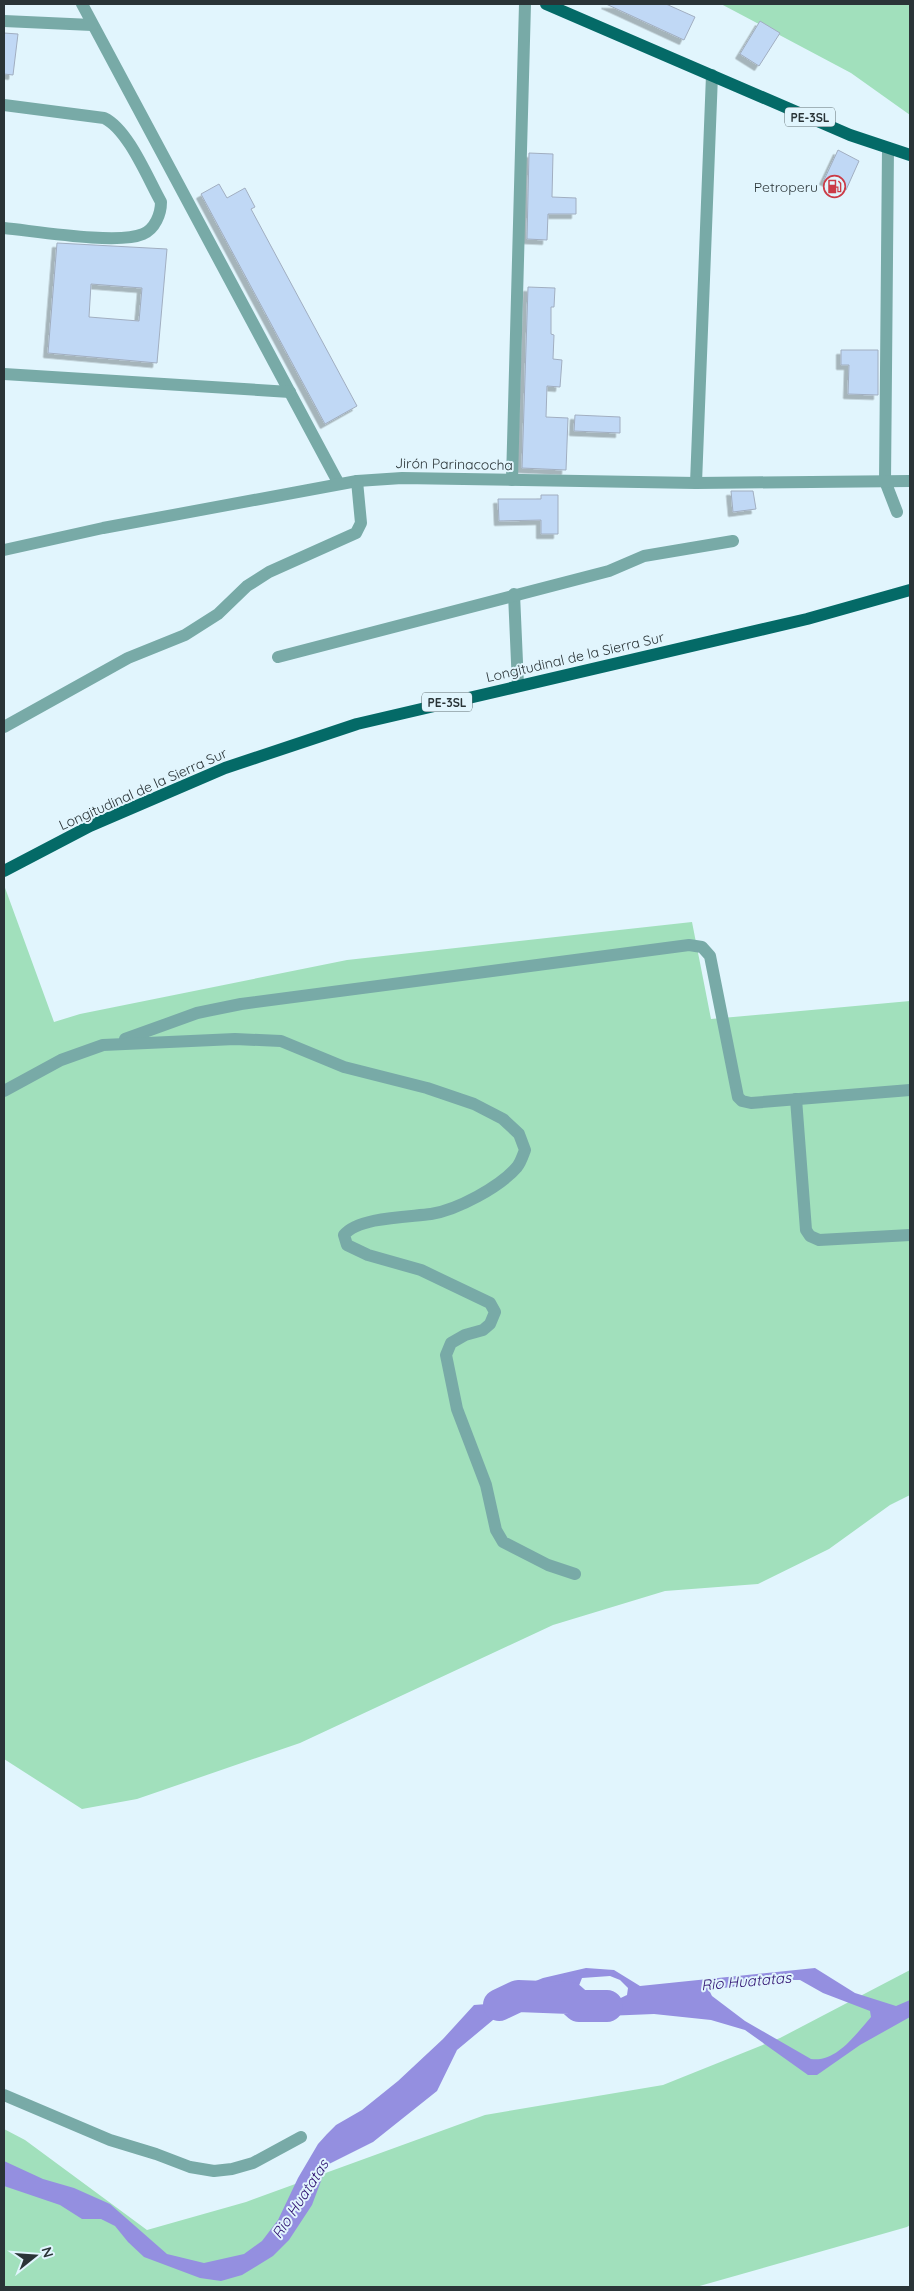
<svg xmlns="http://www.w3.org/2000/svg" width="914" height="2291" font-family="Quicksand,sans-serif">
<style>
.green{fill:#a1e0bc}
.water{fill:#948fe0;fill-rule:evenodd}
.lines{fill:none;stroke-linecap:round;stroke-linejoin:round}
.river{stroke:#948fe0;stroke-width:32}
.building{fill:#c0d8f5;stroke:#a1aec0;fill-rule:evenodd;filter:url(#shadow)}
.street{stroke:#78aaa7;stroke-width:12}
.primary{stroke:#046a67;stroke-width:12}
.labels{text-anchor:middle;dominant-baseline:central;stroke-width:4;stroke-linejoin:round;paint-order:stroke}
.shield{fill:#e1f5fd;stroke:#616e72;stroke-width:1}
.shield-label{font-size:12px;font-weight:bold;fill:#2a3437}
.poi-label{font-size:14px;fill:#2a3437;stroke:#e1f5fd;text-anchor:end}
.street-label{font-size:14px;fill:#2a3437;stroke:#e1f5fd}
.water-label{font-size:15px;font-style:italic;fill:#2a0c6d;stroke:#e1f5fd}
</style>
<defs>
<filter id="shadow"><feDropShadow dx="-4.5" dy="4.5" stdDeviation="0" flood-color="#0004"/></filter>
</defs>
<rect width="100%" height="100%" fill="#e1f5fd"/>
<!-- green -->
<g class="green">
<path d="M721 4H910V115L851 73Z"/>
<path d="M4 885 54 1022 80 1014 347 960 692 922 711 1019 910 1001V1495L890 1505 829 1549 758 1584 665 1591 553 1625 300 1743 137 1799 82 1809 4 1759Z"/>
<path d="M910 1970V2225L907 2227 696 2287H4V2129L25 2140 147 2230 246 2202 485 2115 663 2085 780 2038Z"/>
</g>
<!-- water -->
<path class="water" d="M586 1968 614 1970 640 1986 815 1968 855 1993 896 2006 910 2000V2017L860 2045 817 2075H808L745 2030 711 2020 654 2014 581 2017 569 2013 564 1994 558 1992 532 2000 499 2015 457 2050 437 2091 373 2142 327 2165 312 2205 289 2240 273 2256 242 2275 221 2281 200 2278 144 2257 128 2242 115 2226 101 2219H82L60 2205 4 2186V2161L43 2179 74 2188 110 2204 167 2254 204 2263 244 2254 262 2241 278 2220 298 2178 318 2144 327 2134 336 2125 362 2110 398 2081 443 2039 474 2005 487 2004 499 1996 543 1978ZM610 1976 620 1980 628 1988 627 1995C605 2006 593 2009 578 1988L582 1978ZM781 1980H800L823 1993 870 2011 871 2017C856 2034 836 2063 811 2059L745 2021 712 1996 709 1990Z"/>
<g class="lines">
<!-- river -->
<path class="river" d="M499 2005 518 1996 570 1998 579 2006H607"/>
</g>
<!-- building -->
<g class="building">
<path d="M606 4H666L695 17 684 40Z"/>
<path d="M760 21 780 33 759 66 740 54Z"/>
<path d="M4 33 18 34 13 75 4 74Z"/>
<path d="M838 150 859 161 846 190 824 180Z"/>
<path d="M529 153 553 154 552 197 576 198V214H548L547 240 527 239Z"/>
<path d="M219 184 227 198 245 188 255 207 251 209 357 406 325 424 201 194Z"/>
<path d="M57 243 167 249 157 363 48 353ZM91 284 142 288 139 321 89 317Z"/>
<path d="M528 287 555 288 554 307H551V334L554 335 553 359 562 360 560 387 547 386 546 417 568 418 566 470 522 468Z"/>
<path d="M841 350H878V395L848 394 849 365H841Z"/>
<path d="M575 415 620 417V433L574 431Z"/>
<path d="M731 491H753L756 509 733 512Z"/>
<path d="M541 495H558V534H541V520L499 521 498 499H541Z"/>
</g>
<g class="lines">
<!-- street -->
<g class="street">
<path d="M82 4 339 484"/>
<path d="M4 21 92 25"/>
<path d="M4 105 104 118C128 129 148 179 161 202 161 214 155 229 143 234 118 245 35 231 4 228"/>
<path d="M888 148 885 481 897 512"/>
<path d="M4 374 290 392"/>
<path d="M512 480 525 4"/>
<path d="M696 483 712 75"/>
<path d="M4 550 103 528 357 481 402 478 696 483 910 481"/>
<path d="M514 594 518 685"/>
<path d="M278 657 609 571 644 556 733 541"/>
<path d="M4 727 128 658 185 635 218 614 247 586 269 572 356 533 361 523 357 481"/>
<path d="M125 1039 197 1013 241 1004 689 945 702 947 710 956 738 1097 742 1101 751 1103 910 1090"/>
<path d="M4 1091 61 1060 103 1045 235 1039 281 1041 344 1067 427 1088 474 1104 503 1119 519 1134 525 1150C523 1155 521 1162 517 1167 500 1187 457 1210 431 1214 409 1217 358 1217 344 1235L347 1245 368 1255 421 1270 490 1303 495 1312 490 1324 483 1330 465 1335 451 1343 446 1355 457 1409 486 1485 496 1530 503 1542 548 1565 575 1574"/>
<path d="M796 1099 806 1230 810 1236 819 1240 910 1235"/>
<path d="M4 2095 110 2140 156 2154 190 2167 214 2171 232 2169 253 2163 301 2137"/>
</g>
<!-- primary -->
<g class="primary">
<path d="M546 4 850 135 910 155"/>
<path d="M4 871 90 826 225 768 357 724 807 619 910 590"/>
</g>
</g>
<!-- icons -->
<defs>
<symbol id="fuel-ring" viewBox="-11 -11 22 22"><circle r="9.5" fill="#e1f5fd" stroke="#cb3b47" stroke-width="1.5"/><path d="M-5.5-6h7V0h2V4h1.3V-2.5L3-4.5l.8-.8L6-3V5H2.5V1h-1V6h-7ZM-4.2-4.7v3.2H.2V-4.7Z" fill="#cb3b47"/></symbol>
</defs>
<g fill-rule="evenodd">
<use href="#fuel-ring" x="822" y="174" width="25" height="25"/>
</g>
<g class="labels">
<!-- shield labels -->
<g class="shield">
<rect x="785" y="107.5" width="50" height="19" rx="4"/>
<rect x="422" y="692.5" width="50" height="19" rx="4"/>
</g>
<g class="shield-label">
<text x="810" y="117">PE-3SL</text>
<text x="447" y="702">PE-3SL</text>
</g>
<!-- poi labels -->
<g class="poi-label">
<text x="818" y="187">Petroperu</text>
</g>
<!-- street labels -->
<g class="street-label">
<text transform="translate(454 464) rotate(1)">Jirón Parinacocha</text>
<text transform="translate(575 657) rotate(-13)">Longitudinal de la Sierra Sur</text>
<text transform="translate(143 789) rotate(-24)">Longitudinal de la Sierra Sur</text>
</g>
<!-- water labels -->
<g class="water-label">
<text transform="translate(746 1981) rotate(-5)">Rio Huatatas</text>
<text transform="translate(300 2199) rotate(-57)">Rio Huatatas</text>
</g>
</g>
<!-- border -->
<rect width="914" height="2291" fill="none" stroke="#2a3437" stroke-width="10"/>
<!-- north arrow -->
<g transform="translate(35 2256) rotate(73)" stroke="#e1f5fd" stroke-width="4" paint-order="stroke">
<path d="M0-4L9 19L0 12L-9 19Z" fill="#2a3437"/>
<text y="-8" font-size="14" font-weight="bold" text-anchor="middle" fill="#2a3437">N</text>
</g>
</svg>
